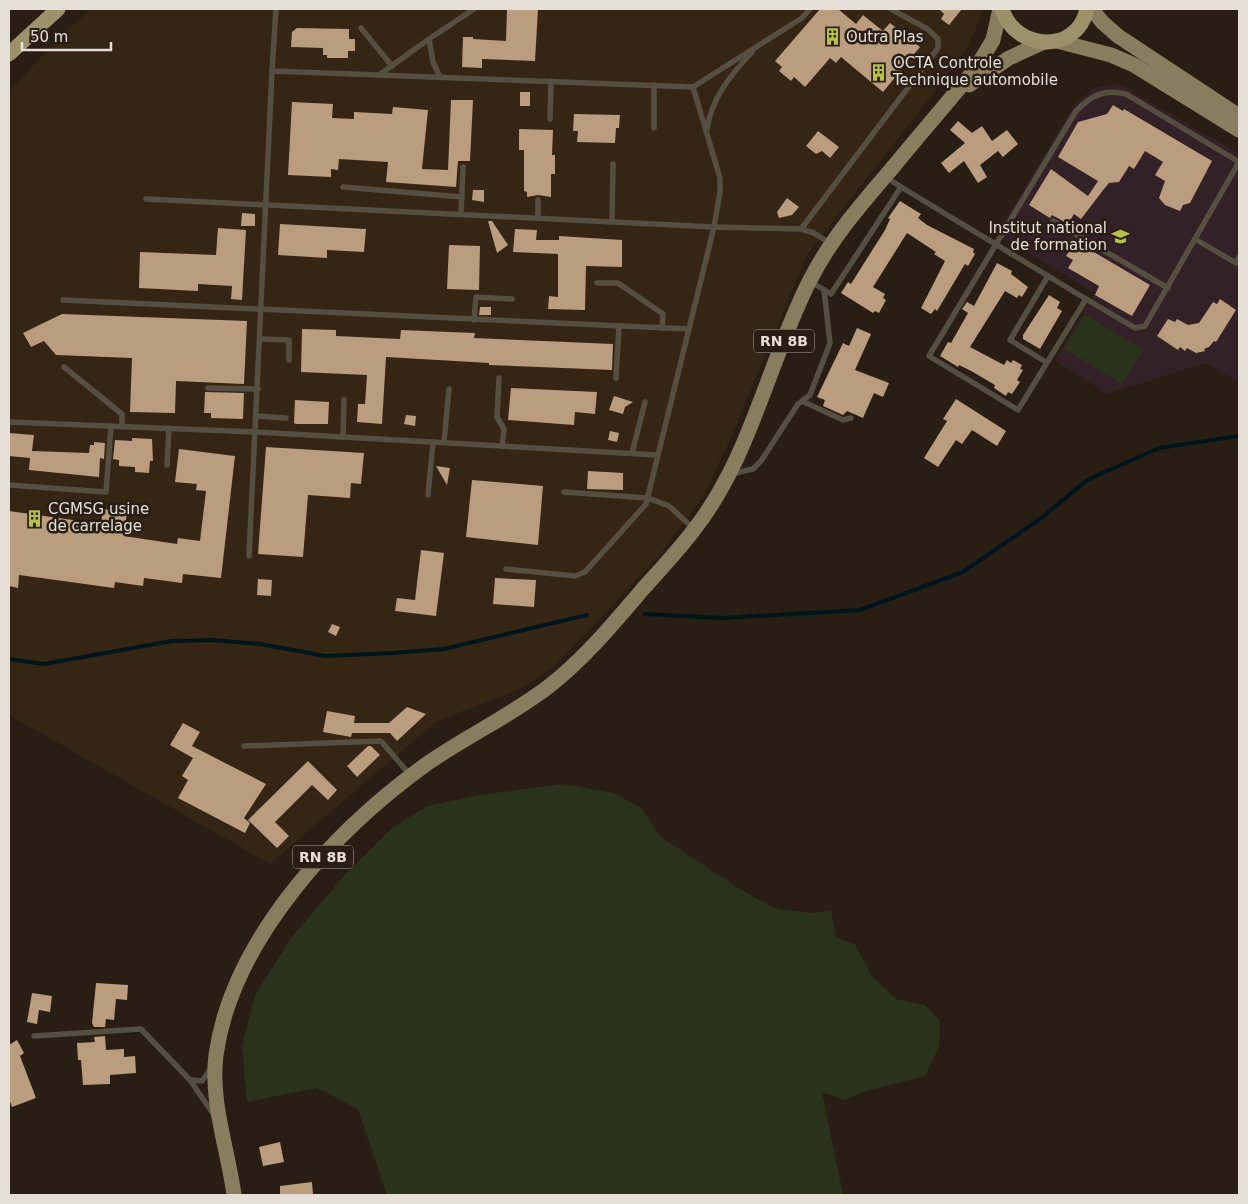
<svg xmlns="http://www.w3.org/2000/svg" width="1248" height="1204" font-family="'DejaVu Sans',sans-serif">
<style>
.built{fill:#342515}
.education{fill:#332128}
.green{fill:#2a321b}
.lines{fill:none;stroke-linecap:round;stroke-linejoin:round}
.stream{stroke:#00141b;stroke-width:4}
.building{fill:#ba9c7e}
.lane{stroke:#544f40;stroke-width:5.5}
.primary{stroke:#887e5f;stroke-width:15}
.highway{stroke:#9c916b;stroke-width:15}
.labels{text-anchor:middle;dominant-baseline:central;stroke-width:5;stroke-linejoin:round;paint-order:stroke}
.shield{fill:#281e13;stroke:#ada59d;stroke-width:1}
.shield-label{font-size:14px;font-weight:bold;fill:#e6dfd8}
.poi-label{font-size:15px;fill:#e6dfd8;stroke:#281e13;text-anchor:start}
</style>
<rect width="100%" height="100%" fill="#281e13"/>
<!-- built -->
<path class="built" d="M92 9H981L982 11 974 34 960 59 807 255 730 440 704 496 658 557 557 664 520 689 436 722 270 864 9 715V92L61 35Z"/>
<!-- education -->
<path class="education" d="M1116 84 1124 87 1239 154V382L1206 363 1107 394 1055 360 1095 293 997 234 1074 105 1094 88Z"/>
<!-- green -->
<g class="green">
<path d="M1085 314 1143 350 1122 384 1064 349Z"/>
<path d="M563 784 614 793 641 808 661 837 743 891 776 909 813 913 831 910 836 938 855 944 872 976 896 999 925 1005 940 1021 939 1047 925 1076 866 1091 844 1100 822 1092 843 1195H387L358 1109 317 1088 247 1102 242 1046 255 995 291 938 343 877 392 828 427 806 486 794Z"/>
</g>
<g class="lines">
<!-- stream -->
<g class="stream">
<path d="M645 614 722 618 860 610 963 572 1044 516 1087 480 1159 448 1239 436"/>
<path d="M9 659 44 664 172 641 213 640 260 644 325 656 393 653 444 649 587 615"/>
</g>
</g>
<!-- building -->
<g class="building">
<path d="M507 9H538L535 61 482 59V68L462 67 463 37H473V39L506 41Z"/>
<path d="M820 9H838L856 24 863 15 883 31 890 23 920 47 883 92 841 57 836 63 830 58 805 87 794 77 791 81 779 71 782 67 775 61Z"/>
<path d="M939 9H962L949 25 941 19 944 14Z"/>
<path d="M297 28 349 29V39H355V51H348V58H327V55H323V48L291 47 292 32Z"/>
<rect x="520" y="92" width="10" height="14"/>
<path d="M451 100H473L470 161H458L456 187 386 182 388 162 339 159 338 170 331 169V177L288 175 292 102 333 104 332 118 354 119V112L392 114 393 107 428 110 422 169 448 170Z"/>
<path d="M1113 105 1123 111 1124 109 1212 161 1190 203 1183 205 1180 211 1165 205 1159 198 1165 181 1155 175 1163 162 1145 151 1134 169 1129 166 1119 182 1109 183 1104 189 1081 219 1074 214 1068 224 1052 215 1050 218 1029 205 1051 169 1088 196 1098 181 1058 157 1078 122 1107 114Z"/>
<path d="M574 114 620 115 619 128H616L615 143 577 142 578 131H573Z"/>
<path d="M958 121 972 133 982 126 992 141 1007 130 1018 144 1003 157 998 151 980 165 987 177 978 183 964 161 949 173 941 163 965 143 950 130Z"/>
<path d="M519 129 553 130 552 155H555V174H551V197L538 195 527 197V192L524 191V150H519Z"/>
<path d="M818 131 839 147 830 158 822 151 816 154 806 146Z"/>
<path d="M473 190H484V202L472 200Z"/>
<path d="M787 198 799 207 792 215 779 218 777 212Z"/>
<path d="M900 201 921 214 918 218 927 225 974 249 973 252 975 254 968 266 965 264 937 311 935 309 931 314 921 308 945 261 934 254 936 252 907 233 873 287 885 294 883 298 886 300 879 313 875 311 873 313 841 293 848 282 851 284 885 230 890 219 888 218Z"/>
<path d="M242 213 255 214V226H241Z"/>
<path d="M488 221H492L508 245 497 253Z"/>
<path d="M280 224 366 229 364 252 327 250V258L278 255Z"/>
<path d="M218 228 246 230 242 300 231 299 232 286 198 284V291L139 288 140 252 216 255Z"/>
<path d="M515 229 537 230 536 240H559V236L622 240V267L586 266 585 310 548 309 549 296 558 297V254L513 252Z"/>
<path d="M1075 241 1150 285 1132 316 1095 295 1099 286 1068 268 1073 260 1066 256Z"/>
<path d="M449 245 480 246 479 290 447 289Z"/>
<path d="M997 263 1012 271 1011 274 1028 287 1022 297 1019 295 1017 298 1005 291 970 347 1004 365 1007 360 1011 363 1013 360 1022 365 1020 369 1023 370 1017 380 1020 382 1012 394 1008 392 1006 396 994 388 995 385 973 372 959 365 958 367 940 356 948 342 951 343 968 313 962 309 967 302 974 306Z"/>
<path d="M1049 295 1060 302 1057 308 1062 311 1040 349 1023 339V335Z"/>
<path d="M1220 299 1236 310 1216 342 1214 341 1209 347 1204 349 1205 351 1196 353 1187 348 1185 351 1180 347 1178 350 1157 336 1168 319 1175 322 1177 319 1188 325 1199 323 1213 302 1217 304Z"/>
<path d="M480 307H491V315H479Z"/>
<path d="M62 314 247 321 244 384 176 381 175 413 130 412 132 358 56 355 44 341 31 347 23 333Z"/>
<path d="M857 328 871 334 855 370 889 383 883 397 874 393 863 418 847 411 843 415 823 406 825 400 817 397 843 343 849 346Z"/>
<path d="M302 329 336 330V336L400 339 401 330 475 333 474 338 613 344 612 370 489 365V363L386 357 382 424 357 422 358 404H365L367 375 301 372Z"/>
<path d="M511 388 597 392 595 414 575 412 574 425 508 420Z"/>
<path d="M205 392 244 393 243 419 211 418V413H204Z"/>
<path d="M614 396 633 402 625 407 623 414 609 410Z"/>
<path d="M956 399 1006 431 997 446 972 430 962 444 956 440 938 467 924 458 947 421 943 419Z"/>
<path d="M295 400 329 402 328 424H296L294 423Z"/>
<path d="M406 415 416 416 415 426 404 424Z"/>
<path d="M610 431 619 433 617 442 608 440Z"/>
<path d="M9 433 34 435 32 451 89 453 90 445H94V442L105 443 104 459 100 458 99 477 29 470 30 458 9 456Z"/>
<path d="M132 438 152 439 153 461H150L149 473 135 472V467L119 466V460L113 459 115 440 132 441Z"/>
<path d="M266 447 364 453 361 484 351 483 350 498 308 495 303 557 258 554Z"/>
<path d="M179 449 235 456 221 578 183 574 182 583 144 578 143 586 115 582 114 588 19 575 18 588 9 586V511L101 524 103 509 127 512 124 536 177 544 178 538 200 541 206 491 196 490 197 484 175 482Z"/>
<path d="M436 466 450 468 447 485Z"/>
<path d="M588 471 623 473V490L587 489Z"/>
<path d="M472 480 543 486 538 545 466 537Z"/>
<path d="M421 550 444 553 436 616 395 611 397 598 415 600Z"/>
<path d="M495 578 536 580 534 607 493 604Z"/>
<path d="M258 579 272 580 271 596 257 595Z"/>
<path d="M332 624 340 627 336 636 328 632Z"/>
<path d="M407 707 426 714 397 741 390 733H352L351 737 323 732 327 711 355 716 354 723H389Z"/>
<path d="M183 723 200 732 192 746 266 784 244 818 250 823 245 833 178 798 188 780 182 776 193 758 170 745Z"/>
<path d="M368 746H371L380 755 357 777 347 766Z"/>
<path d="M308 761 337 790 328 800 312 785 275 822 289 836 277 848 248 820Z"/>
<path d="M96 983 128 985 127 1000 116 999 114 1020 106 1019 105 1027H94L92 1023Z"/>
<path d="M32 993 52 996 50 1012 39 1010 37 1024 27 1022Z"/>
<path d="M105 1036 106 1050 124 1049V1057L135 1056 136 1073 110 1075V1084L83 1085 81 1060H78L77 1043 95 1042 94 1037Z"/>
<path d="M17 1040 24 1053 20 1056 36 1098 12 1107 9 1099V1045Z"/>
<path d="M280 1142 284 1162 263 1166 259 1147Z"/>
<path d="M312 1182 313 1195H280V1186Z"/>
</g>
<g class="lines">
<!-- lane -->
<g class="lane">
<path d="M361 28 392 66"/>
<path d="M429 39 474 9"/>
<path d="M272 71 276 9"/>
<path d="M379 75 429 39 433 62 440 77"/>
<path d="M654 85V128"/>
<path d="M550 119 551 81"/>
<path d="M707 129C712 97 730 76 752 52"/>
<path d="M886 177 901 187"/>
<path d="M343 187 462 197"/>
<path d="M146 199 714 227 801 229 814 233 831 244"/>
<path d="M538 200V218"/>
<path d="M461 214 463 167"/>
<path d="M612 221 613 164"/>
<path d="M1053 221 1168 288"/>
<path d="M801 229 938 48V39L929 30 891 9"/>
<path d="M1195 239 1236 263 1239 257"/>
<path d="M811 282 831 294 901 187 1086 299 1018 410 929 356 1076 111C1092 95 1104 89 1126 94L1239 162"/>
<path d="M597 283H618L663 314 662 328"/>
<path d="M1086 299 1135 328 1145 326 1239 162"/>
<path d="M63 300 688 329"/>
<path d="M474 320 476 297 512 299"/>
<path d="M261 339 289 340V360"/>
<path d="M1046 362 1010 340 1048 276"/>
<path d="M64 367 122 414V427"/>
<path d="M499 378 497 417 504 429 502 446"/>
<path d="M616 378 619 326"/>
<path d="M208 388 258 389"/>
<path d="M802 401 843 420 851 418"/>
<path d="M257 416 286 418"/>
<path d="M9 422 256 432 657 455"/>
<path d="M343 437 344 400"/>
<path d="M444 442 449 389"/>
<path d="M632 453 645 402"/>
<path d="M167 465 169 428"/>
<path d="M731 474 753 469 761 461 798 404 810 395 830 343 824 290"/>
<path d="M9 485 106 492 111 426"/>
<path d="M564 492 648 498 669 506 693 528"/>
<path d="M428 495 433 442"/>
<path d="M249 556 272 71 693 87 802 18 810 9"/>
<path d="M506 569 575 576 585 572 646 504 714 227 720 192V178L693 87"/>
<path d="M244 746 381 741 411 776"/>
<path d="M34 1036 141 1029 190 1080 214 1115"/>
<path d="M190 1080 202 1081 211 1068"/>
</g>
<!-- primary -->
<g class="primary">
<path d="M1092 9 1102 22 1118 36 1239 116"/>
<path d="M1057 41 1111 55 1134 65 1239 130"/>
<path d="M969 85 1009 58 1042 43"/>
<path d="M234 1195C228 1149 210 1102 216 1055 232 939 336 829 428 763 467 736 510 716 548 687 584 659 613 624 642 590 659 571 677 552 693 531 751 458 768 362 810 280 832 237 863 202 894 166 921 133 949 101 976 68L993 40 1000 9"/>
</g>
<!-- highway -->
<g class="highway">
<path d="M1002 9C1015 51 1077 55 1087 9"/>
<path d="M9 54 58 9"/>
</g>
</g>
<!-- icons -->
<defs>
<symbol id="building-bare" viewBox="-9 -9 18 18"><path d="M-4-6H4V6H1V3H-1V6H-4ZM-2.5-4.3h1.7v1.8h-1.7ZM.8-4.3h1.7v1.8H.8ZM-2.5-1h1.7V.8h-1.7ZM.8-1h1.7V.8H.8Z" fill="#b7c148" stroke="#281e13" stroke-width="2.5" paint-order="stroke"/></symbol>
<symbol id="university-bare" viewBox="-9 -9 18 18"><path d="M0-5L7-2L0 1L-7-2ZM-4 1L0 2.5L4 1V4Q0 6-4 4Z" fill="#b7c148" stroke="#281e13" stroke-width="2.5" paint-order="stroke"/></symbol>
</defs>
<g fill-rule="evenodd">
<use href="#building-bare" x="820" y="24" width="25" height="25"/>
<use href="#building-bare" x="866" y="60" width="25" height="25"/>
<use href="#university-bare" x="1108" y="224" width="25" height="25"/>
<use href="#building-bare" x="22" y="506" width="25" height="25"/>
</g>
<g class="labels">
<!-- shield labels -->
<g class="shield">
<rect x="754" y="329.5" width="60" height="23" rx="4"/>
<rect x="293" y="845.5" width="60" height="23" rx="4"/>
</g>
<g class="shield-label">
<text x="784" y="341">RN 8B</text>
<text x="323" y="857">RN 8B</text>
</g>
<!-- poi labels -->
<g class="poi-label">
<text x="846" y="37">Outra Plas</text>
<text x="893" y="63">OCTA Controle<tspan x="893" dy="17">Technique automobile</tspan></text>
<text x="1107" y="228" text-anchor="end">Institut national<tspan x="1107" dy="17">de formation</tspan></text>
<text x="48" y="509">CGMSG usine<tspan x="48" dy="17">de carrelage</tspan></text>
</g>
</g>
<!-- border -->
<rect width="1248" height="1204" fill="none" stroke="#e6dfd8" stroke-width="20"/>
<!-- scale -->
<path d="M22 42v8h89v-8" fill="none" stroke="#e6dfd8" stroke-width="2.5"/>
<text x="30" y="42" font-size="15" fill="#e6dfd8" stroke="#281e13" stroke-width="4" paint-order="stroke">50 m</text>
</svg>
